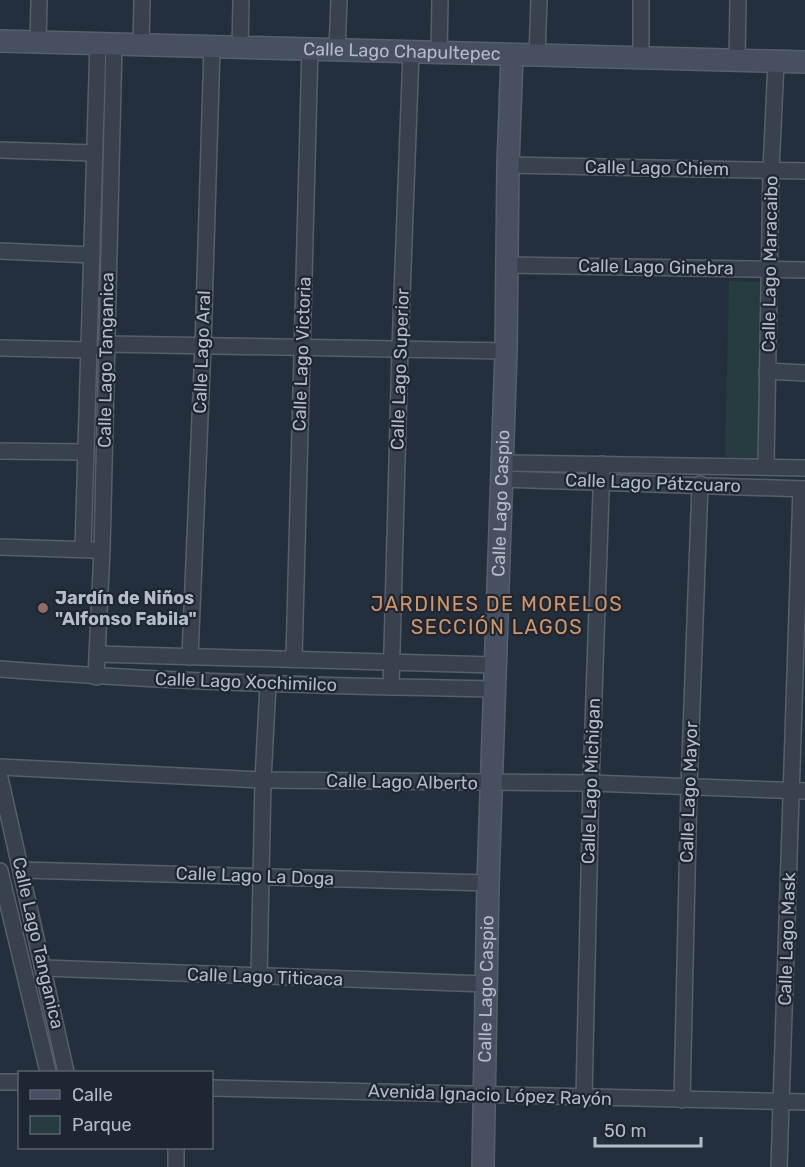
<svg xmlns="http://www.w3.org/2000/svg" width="805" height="1167" font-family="Rubik,sans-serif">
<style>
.green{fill:#263c3f}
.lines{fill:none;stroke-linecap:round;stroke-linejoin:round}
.street-casing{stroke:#565f6c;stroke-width:18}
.secondary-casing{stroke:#565f6c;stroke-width:24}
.street{stroke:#38414e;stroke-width:15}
.secondary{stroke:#465061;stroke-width:21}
.education-dot{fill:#8d6e63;stroke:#1d2633;stroke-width:2}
.labels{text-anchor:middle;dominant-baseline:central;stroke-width:4.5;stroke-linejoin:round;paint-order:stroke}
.street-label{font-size:18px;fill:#b4bcc9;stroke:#1d2633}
.poi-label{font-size:18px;font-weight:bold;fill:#b4bcc9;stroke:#1d2633;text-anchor:start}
.neighbourhood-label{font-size:20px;letter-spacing:1.5px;fill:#d59563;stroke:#1d2633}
</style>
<rect width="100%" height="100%" fill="#242f3e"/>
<!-- green -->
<path class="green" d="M729 281 762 282 757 458 725 457Z"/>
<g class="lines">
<defs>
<g id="street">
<path d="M38 42 39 0"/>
<path d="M141 45 142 0"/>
<path d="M240 48 241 0"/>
<path d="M337 50 339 0"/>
<path d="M439 53 440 0"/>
<path d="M537 55 539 0"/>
<path d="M641 59V0"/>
<path d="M737 61 738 0"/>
<path d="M0 150 93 153"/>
<path d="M508 165 805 171"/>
<path d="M0 251 92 255"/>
<path d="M507 265 805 270"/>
<path d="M106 344 506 351"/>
<path d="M0 348 90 350"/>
<path d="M767 371 805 373"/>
<path d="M0 451 86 452"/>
<path d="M502 463 805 468"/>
<path d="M766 466 771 170 776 62"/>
<path d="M500 479 805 489"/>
<path d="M0 547 93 550"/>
<path d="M83 549 98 42"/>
<path d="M97 654 494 665"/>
<path d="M190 657 203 345 212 47"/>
<path d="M294 659 310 48"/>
<path d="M0 669C164 682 329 686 493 689"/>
<path d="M96 677 102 550 114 43"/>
<path d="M391 687 400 349 411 52"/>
<path d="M0 767 263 780 591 783 805 791"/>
<path d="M0 778 66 1072"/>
<path d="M22 870 488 883"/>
<path d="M0 871 48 1072"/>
<path d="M44 968 486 984"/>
<path d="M259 977 263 780 268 684"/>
<path d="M0 1082H20"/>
<path d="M212 1088 805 1102"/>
<path d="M584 1098 591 783 602 464"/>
<path d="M682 1100 689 787 700 484"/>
<path d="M176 1167V1148"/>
<path d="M779 1167 801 489"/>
</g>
<g id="secondary">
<path id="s1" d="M0 41 805 62"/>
<path id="s2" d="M483 1167 488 883 506 351 508 165 512 55"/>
</g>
</defs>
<!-- street casing -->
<use href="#street" class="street-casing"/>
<!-- secondary casing -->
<use href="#secondary" class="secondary-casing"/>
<!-- street -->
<use href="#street" class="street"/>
<!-- secondary -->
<use href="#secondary" class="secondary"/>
</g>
<!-- markers -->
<circle class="education-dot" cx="43" cy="608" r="6"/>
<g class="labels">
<!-- street labels -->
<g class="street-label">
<text stroke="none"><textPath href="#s1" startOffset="402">Calle Lago Chapultepec</textPath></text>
<text transform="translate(657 168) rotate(1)">Calle Lago Chiem</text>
<text transform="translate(770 264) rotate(-89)">Calle Lago Maracaibo</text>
<text transform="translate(656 267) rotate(1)">Calle Lago Ginebra</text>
<text transform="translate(202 352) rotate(-88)">Calle Lago Aral</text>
<text transform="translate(302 354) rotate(-88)">Calle Lago Victoria</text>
<text transform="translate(106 360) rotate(-89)">Calle Lago Tanganica</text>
<text transform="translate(400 369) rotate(-88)">Calle Lago Superior</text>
<text transform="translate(653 483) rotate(2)">Calle Lago Pátzcuaro</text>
<text stroke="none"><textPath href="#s2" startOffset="664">Calle Lago Caspio</textPath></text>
<text transform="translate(246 682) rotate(2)">Calle Lago Xochimilco</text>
<text transform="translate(591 781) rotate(-88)">Calle Lago Michigan</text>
<text transform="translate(402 782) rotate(1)">Calle Lago Alberto</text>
<text transform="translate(689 792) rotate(-88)">Calle Lago Mayor</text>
<text transform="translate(255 876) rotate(2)">Calle Lago La Doga</text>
<text transform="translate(787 939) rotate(-88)">Calle Lago Mask</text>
<text transform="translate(38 943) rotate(77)">Calle Lago Tanganica</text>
<text transform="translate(265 977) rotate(2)">Calle Lago Titicaca</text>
<text stroke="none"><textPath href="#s2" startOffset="178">Calle Lago Caspio</textPath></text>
<text transform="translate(490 1095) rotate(2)">Avenida Ignacio López Rayón</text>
</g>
<!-- poi labels -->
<g class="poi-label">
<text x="55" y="598">Jardín de Niños<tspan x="55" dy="21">"Alfonso Fabila"</tspan></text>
</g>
<!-- neighbourhood labels -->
<g class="neighbourhood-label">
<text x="497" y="604">JARDINES DE MORELOS<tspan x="497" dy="23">SECCIÓN LAGOS</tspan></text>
</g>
</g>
<!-- legend -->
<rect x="18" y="1071" width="195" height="78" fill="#1d2633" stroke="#59626f" stroke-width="1.5"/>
<rect x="30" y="1090" width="30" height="9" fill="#465061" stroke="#59626f" stroke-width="1.5"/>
<text x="72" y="1101" font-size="18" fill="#b4bcc9">Calle</text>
<rect x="30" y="1116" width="30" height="18" fill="#263c3f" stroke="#59626f" stroke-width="1.5"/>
<text x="72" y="1131" font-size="18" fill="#b4bcc9">Parque</text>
<!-- scale -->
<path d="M595 1137v9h106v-9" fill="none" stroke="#b4bcc9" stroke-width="3"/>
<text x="604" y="1137" font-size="18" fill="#b4bcc9" stroke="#1d2633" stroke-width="4.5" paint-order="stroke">50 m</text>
</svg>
